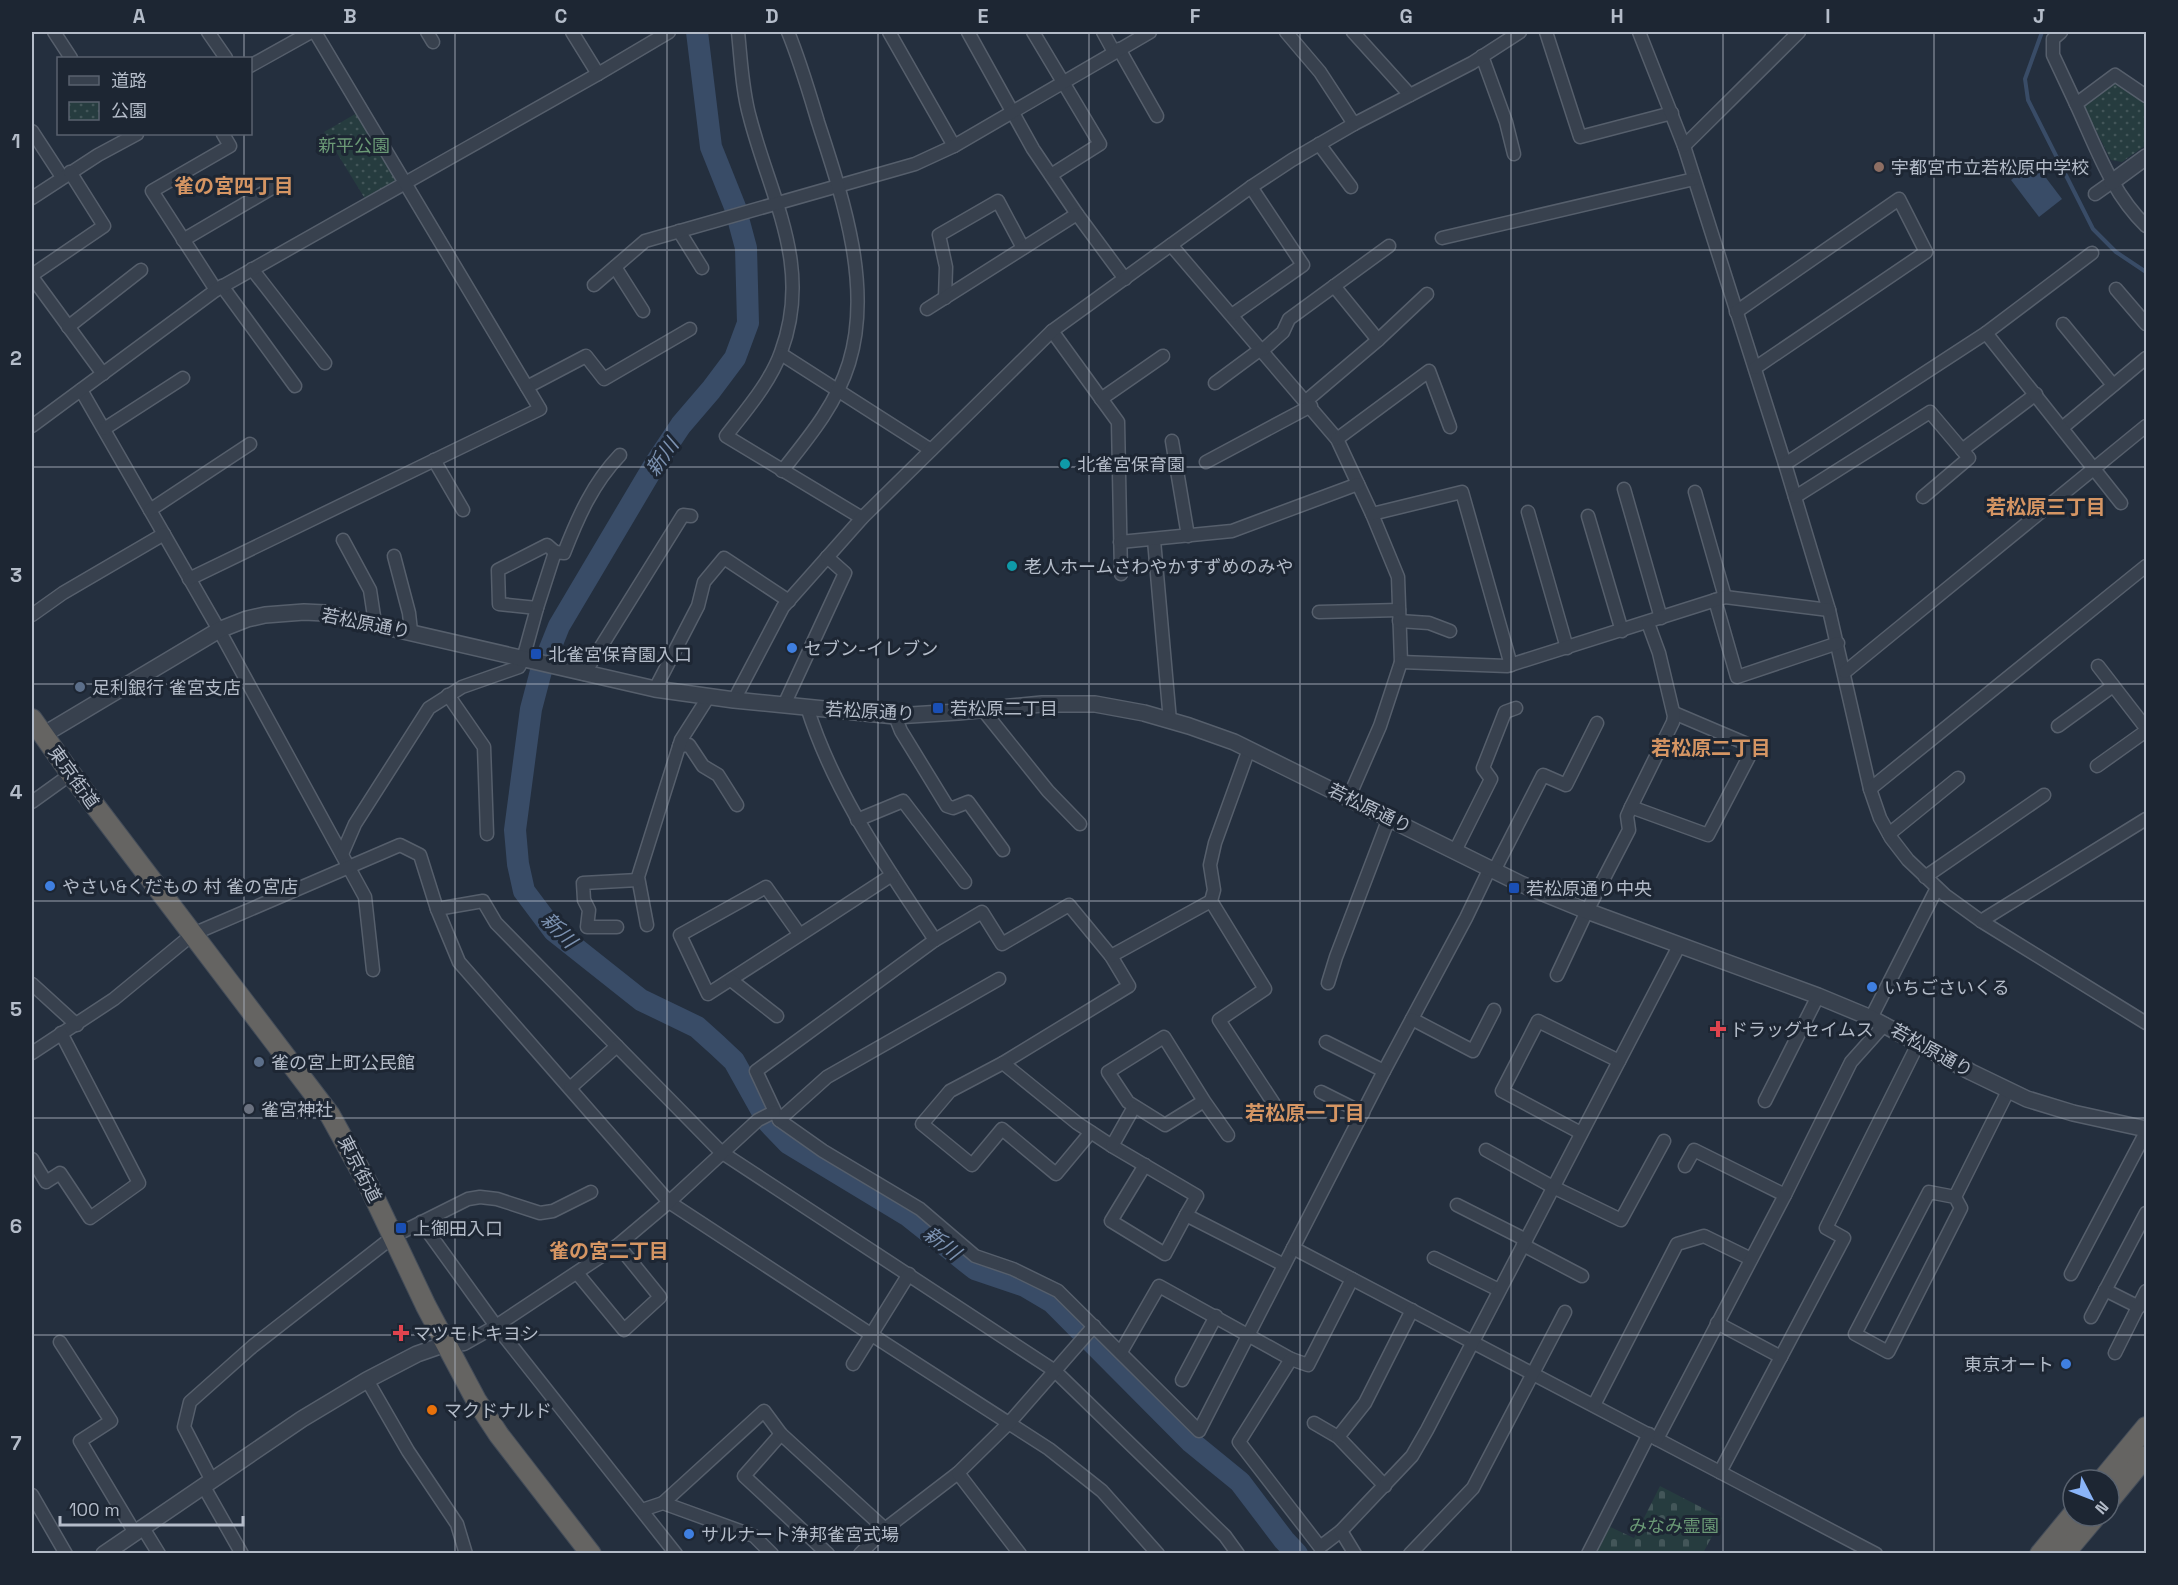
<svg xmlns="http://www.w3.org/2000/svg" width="2178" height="1585" font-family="'Space Grotesk','Noto Sans JP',sans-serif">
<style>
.cemetery{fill:url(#cemetery-stones)}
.park{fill:url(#park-dots)}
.water{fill:#394c67}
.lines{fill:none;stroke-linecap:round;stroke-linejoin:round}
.stream{stroke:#394c67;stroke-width:4}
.river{stroke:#394c67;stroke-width:22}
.minor-casing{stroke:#565f6c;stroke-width:15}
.tertiary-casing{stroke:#565f6c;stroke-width:18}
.trunk-casing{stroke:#434c59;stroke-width:22}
.minor{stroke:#38414e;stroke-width:12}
.tertiary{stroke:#38414e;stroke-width:15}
.trunk{stroke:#656462;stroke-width:20}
.grid{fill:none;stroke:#b4bcc9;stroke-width:1.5;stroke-opacity:0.55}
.education-dot{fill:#8d6e63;stroke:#1d2633;stroke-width:2}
.culture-dot{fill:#0f9aa8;stroke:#1d2633;stroke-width:2}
.shop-dot{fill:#3f7fe0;stroke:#1d2633;stroke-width:2}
.transit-dot{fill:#1a4fb4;stroke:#1d2633;stroke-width:2}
.service-dot{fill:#5c6f8a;stroke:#1d2633;stroke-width:2}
.health-dot{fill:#e0444e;stroke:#1d2633;stroke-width:2}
.worship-dot{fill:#6b7280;stroke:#1d2633;stroke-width:2}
.food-dot{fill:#e8710a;stroke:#1d2633;stroke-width:2}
.labels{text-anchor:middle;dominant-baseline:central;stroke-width:6;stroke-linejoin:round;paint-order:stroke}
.park-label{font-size:18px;fill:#6b9a76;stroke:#1d2633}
.poi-label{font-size:18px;fill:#b4bcc9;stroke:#1d2633;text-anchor:start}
.street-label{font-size:18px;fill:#b4bcc9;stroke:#1d2633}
.neighbourhood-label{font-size:20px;font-weight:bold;fill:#d59563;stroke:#1d2633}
.water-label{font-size:20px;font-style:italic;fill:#7c92b1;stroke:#1d2633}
.neatline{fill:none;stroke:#b4bcc9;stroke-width:2}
.grid-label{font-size:20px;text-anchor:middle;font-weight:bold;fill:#b4bcc9}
</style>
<defs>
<pattern id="cemetery-stones" width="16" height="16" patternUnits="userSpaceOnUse" patternTransform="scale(1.5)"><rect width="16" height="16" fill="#263c3f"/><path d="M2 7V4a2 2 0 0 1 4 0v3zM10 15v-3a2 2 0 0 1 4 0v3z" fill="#435659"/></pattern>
<pattern id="park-dots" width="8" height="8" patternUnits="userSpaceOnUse" patternTransform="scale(1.5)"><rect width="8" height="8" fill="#263c3f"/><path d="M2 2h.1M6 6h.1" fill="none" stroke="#435659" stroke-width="1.8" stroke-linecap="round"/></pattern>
</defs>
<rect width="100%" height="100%" fill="#242f3e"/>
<!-- cemetery -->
<path class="cemetery" d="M1660 1486 1722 1518 1703 1553 1591 1554 1606 1525 1634 1538Z"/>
<!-- park -->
<g class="park">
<path d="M2115 82 2146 104V145L2122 162 2111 160 2083 105Z"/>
<path d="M357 113 398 182 367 202 324 132Z"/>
</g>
<!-- water -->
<path class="water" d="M2034 162 2062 199 2039 217 2011 180Z"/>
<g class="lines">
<!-- stream -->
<path class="stream" d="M2042 32 2025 79 2028 100 2093 229 2116 252 2146 272"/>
<!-- river -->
<path class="river" d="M697 32 711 147 735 207 746 248 748 323 735 358 711 390 681 425 655 464 559 626 541 671 531 709 515 830 518 864 524 891 554 931 641 1000 697 1027 717 1045 734 1061 768 1122 788 1143 907 1215 975 1269 1025 1286 1052 1302 1191 1442 1240 1482 1284 1540 1297 1554"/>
<defs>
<g id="minor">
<path d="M54 32 71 58"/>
<path d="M208 32 226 58"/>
<path d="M427 32 433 42"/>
<path d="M572 32 598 74"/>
<path d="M738 32C741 60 742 90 750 118 771 199 813 266 781 352 770 383 746 410 726 436L862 518"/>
<path d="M889 32 954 146"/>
<path d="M968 32 1033 149 1077 214 1125 279"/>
<path d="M1033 32 1100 144 1051 175"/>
<path d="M1103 32 1114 52"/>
<path d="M1286 32 1320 72 1354 124"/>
<path d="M1353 32 1410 95"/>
<path d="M1546 32 1580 137 1672 113"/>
<path d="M1639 32 1684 146 1785 464 1829 610 1870 789 1880 818 1891 838 1908 860 1945 895 1981 921 2146 1023"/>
<path d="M2061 32 2053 39V55L2076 104"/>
<path d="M1119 49 1157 116"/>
<path d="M1482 56 1506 122 1514 154"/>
<path d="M250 66 311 32"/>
<path d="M2146 96 2115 75 2076 104C2096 147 2111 192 2146 226"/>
<path d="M32 131 62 177"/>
<path d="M1319 144 1351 187"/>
<path d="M1684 146 1799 32"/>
<path d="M2095 194 2112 182"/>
<path d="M32 198 98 155 137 134"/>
<path d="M679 231 702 268"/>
<path d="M1442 238 1694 179"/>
<path d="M183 240 277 185"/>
<path d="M1171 245 1337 439 1372 514 1398 577 1401 662 1380 726 1349 797"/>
<path d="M615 267 643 311"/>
<path d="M252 269 325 363"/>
<path d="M32 275 104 226 70 172"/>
<path d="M32 277 103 374"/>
<path d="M594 285 645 241 915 164 954 146 1150 32"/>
<path d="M222 286 295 386"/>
<path d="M1334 286 1378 340"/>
<path d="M2116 289 2146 324"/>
<path d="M216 290 152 191 230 146 223 134"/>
<path d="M945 298 946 267 939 235 998 201 1023 248"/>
<path d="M927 309 1077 214"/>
<path d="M1736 312 1899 199 1926 252 1755 368"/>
<path d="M1232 315 1303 265 1251 187"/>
<path d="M2063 324 2113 385"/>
<path d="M68 327 141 270"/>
<path d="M1052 331 1118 422 1121 574"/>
<path d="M1986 333 2092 253"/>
<path d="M1263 350 1283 332 1289 319 1389 246"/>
<path d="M781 354 931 450"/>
<path d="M1215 383 1261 349"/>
<path d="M527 387 586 356 604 379 690 329"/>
<path d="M81 390 219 630 365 897 373 970"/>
<path d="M1101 399 1163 356"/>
<path d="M1306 401 1378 340 1427 294"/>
<path d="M32 426 216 290 598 74 669 32"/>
<path d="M2062 428 2146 358"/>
<path d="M104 429 183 378"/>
<path d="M1337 439 1429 371 1450 427"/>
<path d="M1172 441 1188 536"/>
<path d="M1962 450 2036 394"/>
<path d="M434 460 463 510"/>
<path d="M1206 462 1311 406"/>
<path d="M1785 464 1986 333 2121 503"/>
<path d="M782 471C809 437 836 405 849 363 873 285 842 196 818 122 809 92 800 61 788 32"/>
<path d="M1624 489 1661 618"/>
<path d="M1695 492 1725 597"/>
<path d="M1795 497 1930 412 1969 458 1923 497"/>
<path d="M150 510 250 444"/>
<path d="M1528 512 1567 648"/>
<path d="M1372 514 1462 492 1511 665"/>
<path d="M1588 516 1622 631"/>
<path d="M343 540 370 590 375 623"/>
<path d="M1154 540 1170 721"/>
<path d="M1120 542 1232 531 1358 484"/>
<path d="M394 556 409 613 411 631"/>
<path d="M189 579 540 409 315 32"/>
<path d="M1715 600 1737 677 1838 643"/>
<path d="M537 608 499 604 498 570 547 545 555 552"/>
<path d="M1319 612 1399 610"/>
<path d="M32 615 63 593 164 534"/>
<path d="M1399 621 1429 623 1450 631"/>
<path d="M1401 662 1507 666 1725 597 1829 610"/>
<path d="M2098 666 2146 728"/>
<path d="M1845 672 2146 426"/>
<path d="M584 674 683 515 691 516"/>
<path d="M655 689 698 606 704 582 724 558 789 601"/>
<path d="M448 695 484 747 487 834"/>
<path d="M734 700 783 607 862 518 1052 331 1251 187 1292 160 1354 124 1472 63 1520 32"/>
<path d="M784 705 845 573 827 557"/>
<path d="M807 707C834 793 886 866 935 940L756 1071 779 1120 823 1151 920 1209 975 1256 1013 1269 1058 1291 1199 1431 1384 1071 1466 918 1490 868"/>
<path d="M983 710 1048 791 1080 824"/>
<path d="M895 716 901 731 947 806 953 808 968 802 1003 850"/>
<path d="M2058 726 2113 686"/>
<path d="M679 746 689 745 703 766 718 775 737 805"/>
<path d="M1249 749 1215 843 1210 865 1214 890 1211 901 1265 989 1219 1020 1280 1113"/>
<path d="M2097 766 2146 731"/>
<path d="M1870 789 2146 566"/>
<path d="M32 802 71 774"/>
<path d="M1631 807 1708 835 1754 747 1674 713"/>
<path d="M857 820 903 801 965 882"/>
<path d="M1889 834 1958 778"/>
<path d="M1455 851 1491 779 1483 768 1505 712 1516 708"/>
<path d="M342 854 355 824 429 708 462 687 519 667 523 659 537 608 555 552 564 553C578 517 593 483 620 455"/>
<path d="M1494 871 1543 775 1566 785 1597 723"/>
<path d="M1925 877 2044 795"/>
<path d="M437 909 483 901 496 923 721 1152 1055 1371 1225 1536 1238 1554"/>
<path d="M1981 921 2146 819"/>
<path d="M647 925 638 877 681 740 709 696"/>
<path d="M617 927H587L589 910 584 900 583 883 638 880"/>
<path d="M800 935 766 887 680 935 708 994C769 955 831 915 892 875"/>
<path d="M935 940 982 912 1002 944 1069 905 1111 956 1129 986 1003 1063"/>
<path d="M1111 956 1211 901"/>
<path d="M1557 975 1587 911 1629 830 1627 816 1631 807 1673 722 1674 716 1659 653 1648 623"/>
<path d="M731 980 777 1016"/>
<path d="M1328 983 1336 957 1389 818"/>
<path d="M32 984 77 1025"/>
<path d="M1871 1018 1937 888"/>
<path d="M1412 1019 1473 1051 1494 1010"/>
<path d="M1326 1042 1384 1071"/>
<path d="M32 1053 114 999 193 934 400 845 420 855 437 909 459 962 669 1202 872 1335 1049 1449 1102 1491 1158 1554"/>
<path d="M570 1088 617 1046"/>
<path d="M1321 1092 1363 1113"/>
<path d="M1204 1101 1165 1125 1128 1102 1108 1072 1164 1037 1204 1101 1228 1135"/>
<path d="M1765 1101 1818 996"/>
<path d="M779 1120 827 1077 999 979"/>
<path d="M1091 1132 1056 1174 1002 1129 972 1165 922 1124 950 1091 1003 1063 1077 1123 1112 1146 1197 1196 1186 1215 1284 1265"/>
<path d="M1581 1133 1502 1091 1538 1021 1619 1061"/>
<path d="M1112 1146 1134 1107"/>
<path d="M1486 1150 1553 1187 1621 1220 1664 1141"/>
<path d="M32 1159 46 1182 60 1173 90 1218 139 1183 61 1033"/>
<path d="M1145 1165 1111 1221 1165 1254 1186 1215"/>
<path d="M1685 1166 1694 1150 1785 1195"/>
<path d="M1955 1197 1929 1192 1855 1334 1888 1352 1961 1208 1955 1197 2008 1091"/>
<path d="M1457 1205 1526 1240"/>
<path d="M421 1222 496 1326 676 1554"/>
<path d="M1523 1245 1582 1276"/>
<path d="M1293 1248 1876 1554"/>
<path d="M1434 1258 1499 1290"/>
<path d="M577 1273 624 1330 660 1297 618 1245"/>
<path d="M2071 1274 2146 1132"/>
<path d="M2105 1290 2139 1307"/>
<path d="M2091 1317 2146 1213"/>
<path d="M1717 1323 1781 1357"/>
<path d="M60 1342 111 1421 80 1441 135 1533"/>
<path d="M447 1346 464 1344 496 1326 618 1245 669 1202 758 1120 774 1112"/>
<path d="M1121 1352 1159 1286 1291 1359 1308 1365 1352 1279"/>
<path d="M2115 1353 2146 1291"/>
<path d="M1291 1359 1239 1442 1320 1547 1341 1531"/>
<path d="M853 1364 909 1274"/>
<path d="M367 1380 408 1451 457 1524 466 1554"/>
<path d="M1182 1380 1216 1316"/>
<path d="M1594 1405 1677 1244 1704 1236 1751 1259"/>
<path d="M1314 1423 1338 1437 1385 1486"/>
<path d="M781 1434 744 1476 828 1554"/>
<path d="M1338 1437 1365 1403 1412 1310"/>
<path d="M1657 1439 1785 1195 1851 1062 1885 1024"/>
<path d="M1720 1472 1844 1238 1826 1228 1919 1042"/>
<path d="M212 1481 184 1427 190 1402 253 1346 394 1236 468 1199 480 1197 497 1199 540 1213 553 1211 591 1192"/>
<path d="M204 1487 242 1554"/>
<path d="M32 1495 66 1554"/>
<path d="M663 1503 764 1411 781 1434 885 1529"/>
<path d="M642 1510 663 1503 754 1536 772 1554"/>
<path d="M143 1528 159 1554"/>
<path d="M860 1554 885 1529 958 1473"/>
<path d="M1020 1554 958 1473 1010 1422 1094 1326"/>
<path d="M1355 1554 1341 1531 1412 1456 1427 1430 1679 946"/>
<path d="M1410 1554 1473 1488 1565 1312"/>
<path d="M1588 1554 1649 1434"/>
</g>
<g id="tertiary">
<path d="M2112 182 2146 157"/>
<path d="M43 735 219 630 247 619 265 615 304 612 325 613 655 689 734 700 895 716 958 712 1042 704H1095L1144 713 1189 726 1234 742 1521 884 1587 911 1818 996 1871 1018 1971 1072 2027 1099 2073 1113 2146 1129"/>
<path d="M104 1554 302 1419 367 1380 417 1354 440 1346H447"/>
</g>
<g id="trunk">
<path d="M32 719 71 774 330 1115 369 1186 426 1306 476 1400 499 1435 591 1554"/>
<path d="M2102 1480 2146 1427"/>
<path d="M2109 1501 2146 1456"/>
<path d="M2040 1554 2073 1514"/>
<path d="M2064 1554 2096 1516"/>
</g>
</defs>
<!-- minor casing -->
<use href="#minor" class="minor-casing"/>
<!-- tertiary casing -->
<use href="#tertiary" class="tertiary-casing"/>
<!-- trunk casing -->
<use href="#trunk" class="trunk-casing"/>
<!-- minor -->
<use href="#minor" class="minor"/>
<!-- tertiary -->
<use href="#tertiary" class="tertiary"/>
<!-- trunk -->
<use href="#trunk" class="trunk"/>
</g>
<!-- grid -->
<path class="grid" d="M244 32V58M455 32V1554M667 32V1554M878 32V1554M1089 32V1554M1300 32V1554M1511 32V1554M1723 32V1554M1934 32V1554M244 134V1554M32 250H2146M32 467H2146M32 684H2146M32 901H2146M32 1118H2146M32 1335H2146"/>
<!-- markers -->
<circle class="education-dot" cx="1879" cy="167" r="6"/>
<g class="culture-dot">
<circle cx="1065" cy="464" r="6"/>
<circle cx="1012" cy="566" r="6"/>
</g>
<g class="shop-dot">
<circle cx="792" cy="648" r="6"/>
<circle cx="50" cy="886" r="6"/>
<circle cx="1872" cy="987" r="6"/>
<circle cx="2066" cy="1364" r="6"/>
<circle cx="689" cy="1534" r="6"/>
</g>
<g class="transit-dot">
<rect x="530" y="648" width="12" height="12" rx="3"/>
<rect x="932" y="702" width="12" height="12" rx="3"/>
<rect x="1508" y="882" width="12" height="12" rx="3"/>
<rect x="395" y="1222" width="12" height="12" rx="3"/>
</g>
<g class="service-dot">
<circle cx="80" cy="687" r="6"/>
<circle cx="259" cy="1062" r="6"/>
</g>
<g class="health-dot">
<path d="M1715 1020h6v6h6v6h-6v6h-6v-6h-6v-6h6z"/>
<path d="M398 1324h6v6h6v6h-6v6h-6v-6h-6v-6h6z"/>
</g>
<circle class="worship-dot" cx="249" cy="1109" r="6"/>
<circle class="food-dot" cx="432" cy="1410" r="6"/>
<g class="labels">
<!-- park labels -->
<g class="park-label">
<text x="354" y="145">新平公園</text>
<text x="1674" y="1525">みなみ霊園</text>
</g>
<!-- poi labels -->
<g class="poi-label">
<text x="1891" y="167">宇都宮市立若松原中学校</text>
<text x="1077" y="464">北雀宮保育園</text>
<text x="1024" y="566">老人ホームさわやかすずめのみや</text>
<text x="804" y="648">セブン-イレブン</text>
<text x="548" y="654">北雀宮保育園入口</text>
<text x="92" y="687">足利銀行 雀宮支店</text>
<text x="950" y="708">若松原二丁目</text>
<text x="62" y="886">やさい&amp;くだもの 村 雀の宮店</text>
<text x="1526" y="888">若松原通り中央</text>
<text x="1884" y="987">いちごさいくる</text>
<text x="1730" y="1029">ドラッグセイムス</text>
<text x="271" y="1062">雀の宮上町公民館</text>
<text x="261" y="1109">雀宮神社</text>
<text x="413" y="1228">上御田入口</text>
<text x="413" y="1333">マツモトキヨシ</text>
<text x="2054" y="1364" text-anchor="end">東京オート</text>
<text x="444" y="1410">マクドナルド</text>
<text x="701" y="1534">サルナート浄邦雀宮式場</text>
</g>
<!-- street labels -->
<g class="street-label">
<text transform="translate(366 623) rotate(11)">若松原通り</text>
<text transform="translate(870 711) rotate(3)">若松原通り</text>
<text transform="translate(74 777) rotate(54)">東京街道</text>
<text transform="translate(1370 808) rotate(26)">若松原通り</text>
<text transform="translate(1932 1050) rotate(29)">若松原通り</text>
<text transform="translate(360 1169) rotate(63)">東京街道</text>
</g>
<!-- neighbourhood labels -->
<g class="neighbourhood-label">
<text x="234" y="186">雀の宮四丁目</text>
<text x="2046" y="507">若松原三丁目</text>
<text x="1711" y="748">若松原二丁目</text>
<text x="1305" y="1113">若松原一丁目</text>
<text x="609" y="1251">雀の宮二丁目</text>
</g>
<!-- water labels -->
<g class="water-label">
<text transform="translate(662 457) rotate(-55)">新川</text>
<text transform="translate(559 930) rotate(45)">新川</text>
<text transform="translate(942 1243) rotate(38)">新川</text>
</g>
</g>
<!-- border -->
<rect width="2178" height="1585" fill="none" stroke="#1d2633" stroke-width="66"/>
<!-- legend -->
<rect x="57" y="57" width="195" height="78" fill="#1d2633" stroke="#59626f" stroke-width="1.5"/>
<rect x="69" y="76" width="30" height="9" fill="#38414e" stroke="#59626f" stroke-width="1.5"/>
<text x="111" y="87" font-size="18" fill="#b4bcc9">道路</text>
<rect x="69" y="102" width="30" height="18" fill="url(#park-dots)" stroke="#59626f" stroke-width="1.5"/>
<text x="111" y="117" font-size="18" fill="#b4bcc9">公園</text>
<!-- north arrow -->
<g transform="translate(2091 1498) rotate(132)"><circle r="28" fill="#1d2633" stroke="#59626f" stroke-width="1.5"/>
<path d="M0-4.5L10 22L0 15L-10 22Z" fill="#8ab4f8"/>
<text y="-9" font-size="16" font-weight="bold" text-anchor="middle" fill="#b4bcc9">N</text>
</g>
<!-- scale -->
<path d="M60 1516v9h183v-9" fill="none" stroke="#b4bcc9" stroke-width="3"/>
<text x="69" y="1516" font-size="18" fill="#b4bcc9" stroke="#1d2633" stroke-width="4.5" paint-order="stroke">100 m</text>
<rect x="33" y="33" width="2112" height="1519" class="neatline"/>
<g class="grid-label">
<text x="139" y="23">A</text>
<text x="350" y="23">B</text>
<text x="561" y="23">C</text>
<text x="772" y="23">D</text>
<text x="983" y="23">E</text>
<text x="1195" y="23">F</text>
<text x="1406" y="23">G</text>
<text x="1617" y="23">H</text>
<text x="1828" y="23">I</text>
<text x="2039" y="23">J</text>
<text x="16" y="148">1</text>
<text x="16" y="365">2</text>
<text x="16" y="582">3</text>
<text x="16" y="799">4</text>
<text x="16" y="1016">5</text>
<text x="16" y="1233">6</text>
<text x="16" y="1450">7</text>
</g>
</svg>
